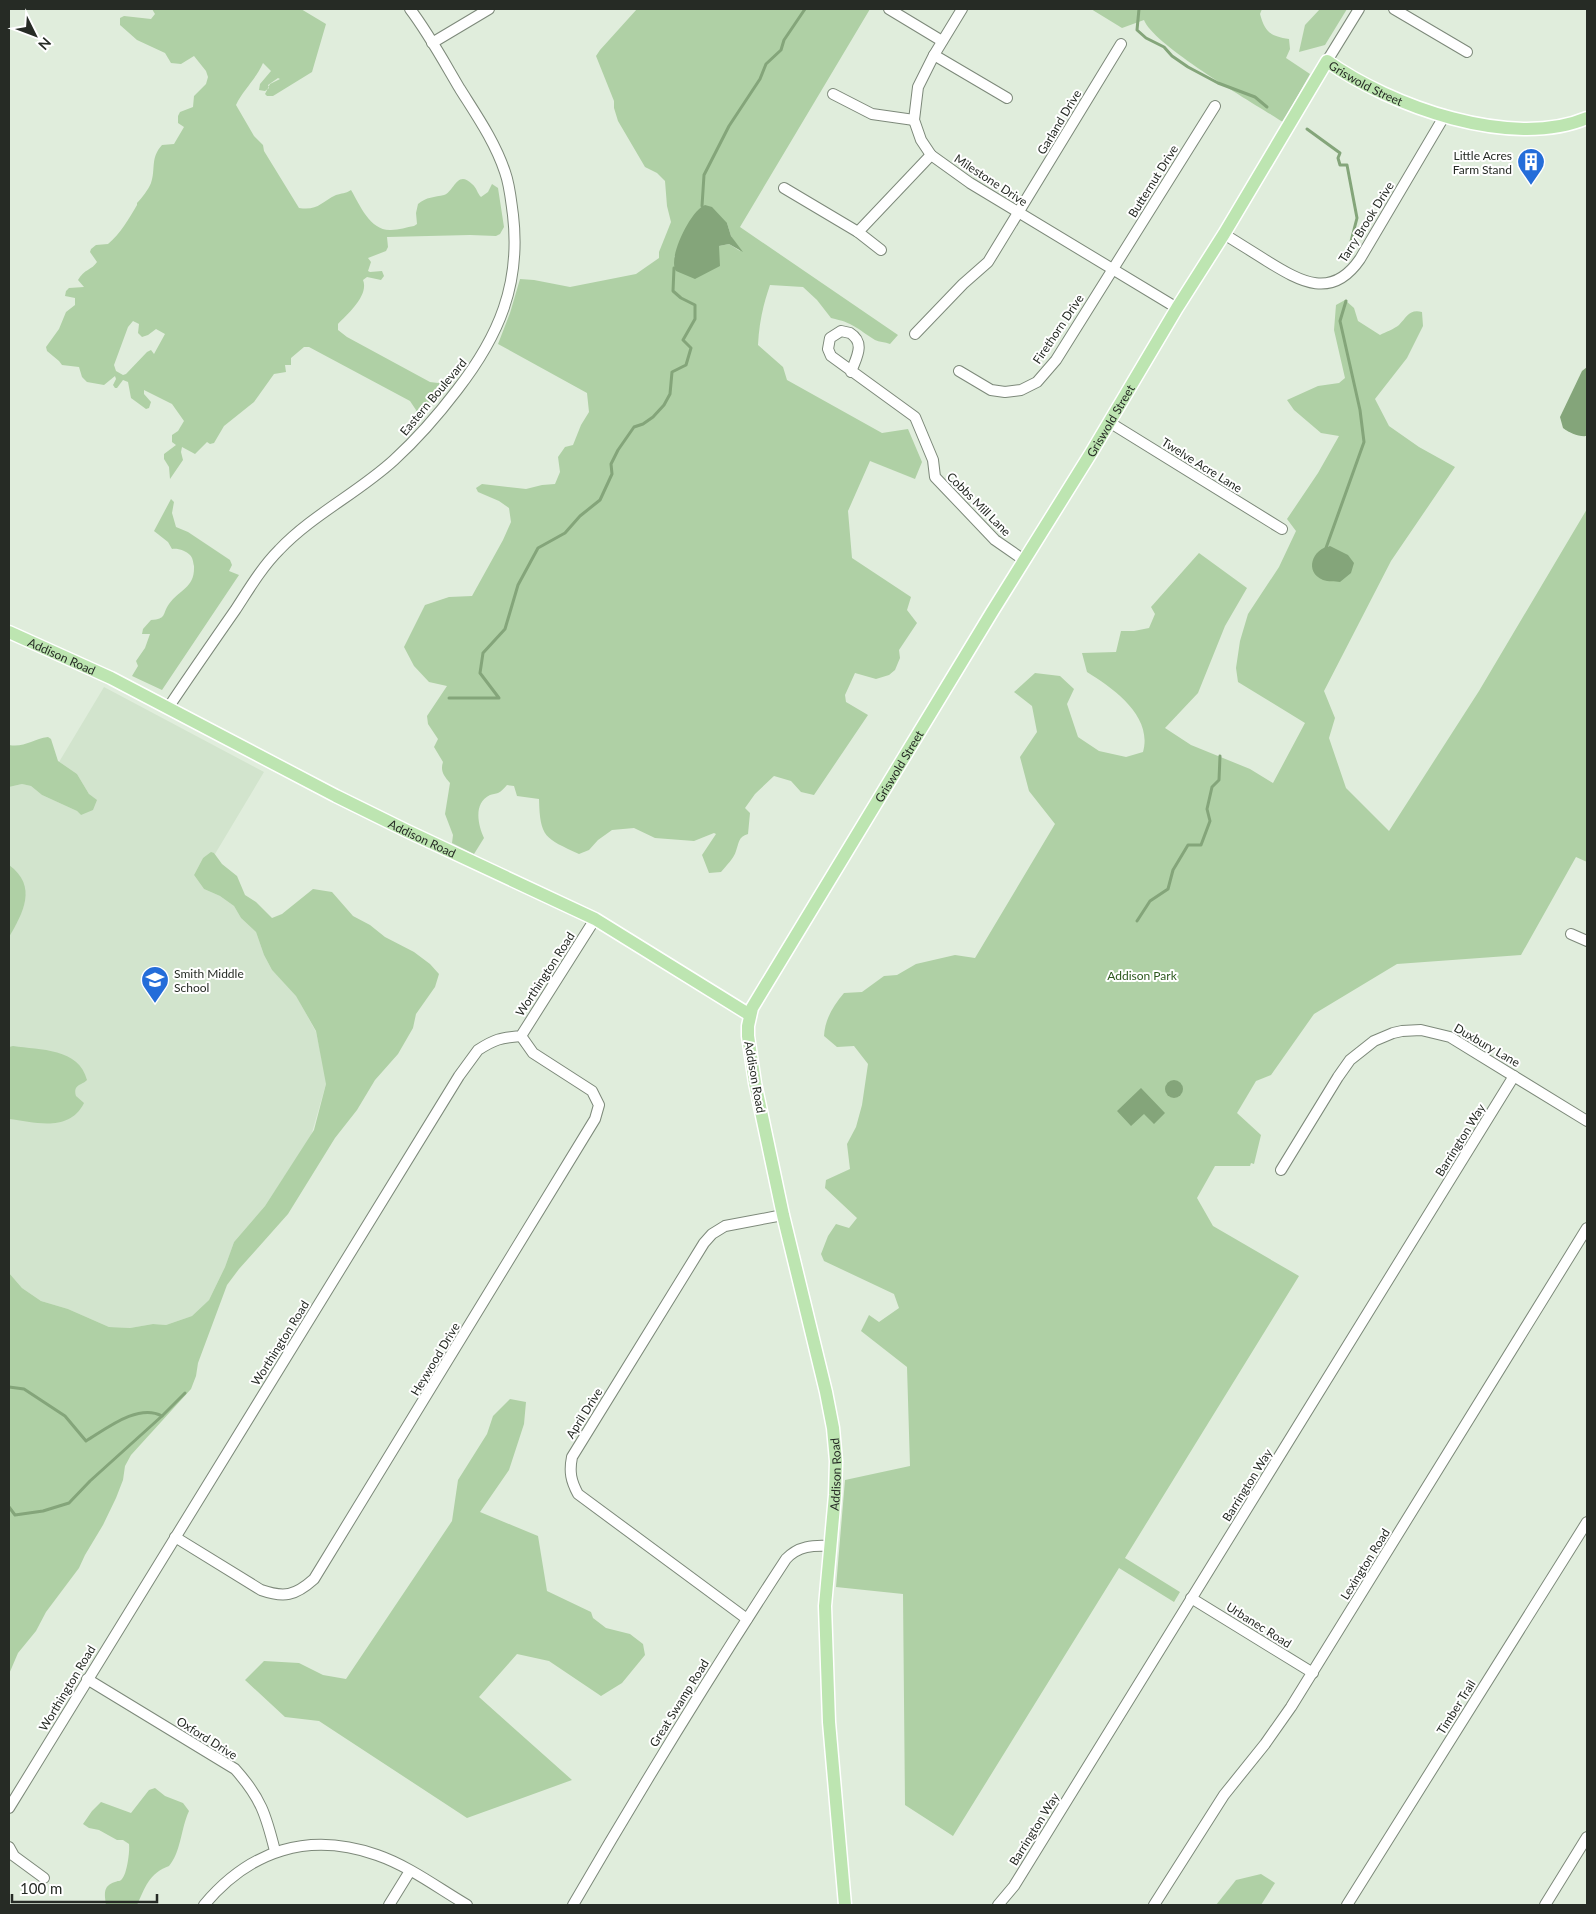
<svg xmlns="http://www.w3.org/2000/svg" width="1596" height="1914" font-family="Lato,sans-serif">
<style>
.built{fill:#d2e4cd}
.green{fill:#afd0a5;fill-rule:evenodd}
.water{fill:#84a57a}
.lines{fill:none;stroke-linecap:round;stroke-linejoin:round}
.stream{stroke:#84a57a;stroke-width:3}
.minor-casing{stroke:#7d897a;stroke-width:12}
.major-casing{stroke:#fff;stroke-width:15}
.minor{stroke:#fff;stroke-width:10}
.major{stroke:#bde5b1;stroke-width:12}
.labels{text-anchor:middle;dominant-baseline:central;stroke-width:4;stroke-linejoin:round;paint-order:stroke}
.street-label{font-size:12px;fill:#262b25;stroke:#fff}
.poi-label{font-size:12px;fill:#262b25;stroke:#fff;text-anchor:end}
.park-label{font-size:12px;fill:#2c581d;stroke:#fff}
</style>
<rect width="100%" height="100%" fill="#e0eddc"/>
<!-- built -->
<path class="built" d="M104 687 264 772 215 854 214 853 203 858 194 875 204 889 220 896 234 906 241 918 256 932 264 955 272 970 296 995 316 1032 326 1078V1084L311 1136 265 1206 234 1242 225 1267 209 1300 192 1316 166 1325 153 1324 130 1328 109 1327 68 1309 41 1301 22 1288 9 1273V787L22 784 31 786 42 795 77 811 81 815 89 794 77 774 59 762Z"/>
<!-- green -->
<g class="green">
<path d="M152 9H301L326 24 312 72 273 96H267L265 94 270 84 280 79 278 78 268 85 269 88 265 91 259 90 260 84 271 71 263 63C256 79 243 90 236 105L254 136 263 145 264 151 299 208C318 211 321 202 336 195 342 193 345 194 351 190 360 205 370 231 391 230 399 230 407 227 414 226L417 224 416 213 418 204C426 197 435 197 444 195 454 192 457 169 472 184 477 188 477 193 481 197L488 192 492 184 498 188 504 227 500 234 496 236 470 235 387 237 388 247 386 251 368 258 371 262 368 271 370 272 382 271 384 276 381 280 367 277 363 280C369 295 349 313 338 324V330L347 337 430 382 438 383 447 381 415 420 416 410 410 401 309 347H304L291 358V365H285L286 372 274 374 254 402 224 426 214 443 210 444 207 442 195 454 182 447 181 452 183 460 170 479 169 467 164 459V454L176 445 172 442V435L178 431 184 421 172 404 144 390V394L151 402 149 408 146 409 131 398 128 382 123 380 117 388H115L113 385 116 379 115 376 104 385 87 382 82 377 79 367 62 365 59 361 47 351 46 347 59 329 66 312 75 305V298L65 296 66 291 69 288 84 287 78 280C84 269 92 270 97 262L90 252 91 249 96 245 108 244C120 234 129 219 137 205V203C142 198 148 190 151 183 156 169 150 158 162 145L174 144 184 127 178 123V116L180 112 193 107 194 96 206 84 208 77 206 71 194 56 181 64 171 63 165 53 137 40 120 25V18L124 16 151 19 155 14ZM133 321 139 324 138 333 142 337 148 335 156 329 165 334 154 354 151 350 147 352 126 374 123 375 116 371 114 365 128 327Z"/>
<path d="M637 9H870L740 227 898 335 890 344C885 342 879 342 875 340 856 328 854 323 831 318L817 300 803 287 770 285C763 305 759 324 758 345L783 367 787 380 882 433 908 429 922 462 915 479 870 461 848 511 852 558 911 597 907 610 917 623 899 650 900 658 895 670 889 675 876 679 855 673 845 695 846 702 868 715 814 795 801 792 791 781 774 776 755 794 745 808 750 813 748 834C738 837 739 843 736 851 734 858 726 866 721 872L709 873 702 855 716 834 714 833 694 841 655 838 634 828 612 830 598 840 589 850 579 854C545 838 540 838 539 799L517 796 514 786 507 785C504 788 501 792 498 793 496 794 492 794 490 795 473 803 478 825 484 838L474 854 452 843 453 835 445 814 450 783C444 776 440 771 443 762L434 747 438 739 428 724 427 716 447 686 429 682 414 666 404 647 425 605 449 597 472 596 503 540 511 522 509 508 499 501 478 492 476 488 482 484 526 489 542 485 555 484 560 472 558 457 565 447 573 445 581 425 589 412 587 393 498 344 510 313 520 279 534 280 570 287 636 274 659 258V252L671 222 667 206 665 181 657 173 645 167 618 121 614 108V101L596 56 600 50ZM727 223 731 236 740 251 729 244 719 246C717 255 722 263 712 269L674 257Z"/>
<path d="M1091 9H1262L1260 14C1265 32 1270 36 1289 39L1290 49 1286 58 1310 74 1283 122C1255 104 1154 46 1144 20L1122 28Z"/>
<path d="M1320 9H1347L1325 45 1299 52 1305 25Z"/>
<path d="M1345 300 1354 308 1358 321 1380 335C1386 332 1394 329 1399 325 1407 317 1409 309 1422 312L1423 326 1407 358 1375 399 1389 426 1419 447 1455 467 1391 561 1324 691 1335 718 1329 738 1346 788 1389 831 1479 691 1587 509V862L1576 857 1521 955 1397 964 1314 1014 1271 1075 1256 1081 1237 1113 1261 1135 1254 1164 1251 1163 1250 1166H1215L1197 1198 1213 1226 1299 1276 1125 1558 1180 1592 1174 1602 1119 1568 953 1836 905 1805 903 1594 836 1587 845 1480 910 1466 907 1367 861 1331 869 1315 879 1322 899 1308 894 1294 824 1261 821 1254 828 1236 836 1224 849 1228 857 1218 825 1188 826 1180 850 1169 847 1144 856 1127 862 1105 868 1064 854 1046 837 1047 824 1036C825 1019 833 1006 844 993L862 992 884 976 897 975 916 964 955 955 975 958 1055 824 1029 791 1020 757 1037 732 1032 706 1014 692 1035 673 1060 676 1074 689 1067 704 1078 737 1099 751 1126 757 1143 752C1153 716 1114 689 1087 672L1082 653 1116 652 1121 631H1134L1149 628 1155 614 1151 607 1199 553 1247 588 1225 626 1198 693 1165 728 1191 745 1250 769 1273 783 1305 723 1238 682 1236 668 1240 641 1248 614 1279 567 1296 531 1287 519 1318 473 1339 436 1321 433 1294 410 1287 400 1318 386 1339 383 1345 378 1334 330 1336 305ZM1326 546H1330L1340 581H1328Z"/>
<path d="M171 499 174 502 172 513 176 527 188 532 230 560 232 565 229 571 239 575 162 690 132 676 138 666 136 661 145 648 150 634H142L143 629 151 620C167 619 162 614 169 604 180 589 195 588 194 566 193 562 193 558 190 555 186 551 178 548 172 549L168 542 154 531Z"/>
<path d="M48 737 51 739 58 761 77 774 89 794 97 800 93 810 81 815 77 811 42 795 31 786 22 784 9 787V745C24 748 33 739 48 737Z"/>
<path d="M211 852 214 853 222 864 237 876 245 895 256 902 272 918 282 914 313 889 332 892 353 916 370 925 385 937 414 952 430 964 439 974 435 987 416 1014 413 1028 398 1054 375 1080 357 1110 335 1138 288 1214 239 1269 227 1285 198 1363 196 1376 191 1389 131 1455 125 1466 123 1480 116 1498 103 1525 85 1555 79 1568 46 1612 36 1631 18 1653 9 1674V1273L22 1288 41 1301 68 1309 109 1327 130 1328 153 1324 166 1325 192 1316 209 1300 225 1267 234 1242 265 1206 314 1130 326 1084 316 1031 296 996 272 970 264 955 256 932 241 918 234 906 220 896 204 889 194 875 203 858Z"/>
<path d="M9 865C38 886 23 913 9 937Z"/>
<path d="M13 1046C40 1050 79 1048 87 1080 81 1086 73 1084 76 1096L84 1103C69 1133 35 1122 9 1119V1047Z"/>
<path d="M510 1399 526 1402 524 1424 509 1470 480 1512 538 1536 547 1591 591 1612 593 1618 606 1628 630 1634 643 1644 645 1655 622 1683 601 1696 549 1661 517 1654 479 1697 572 1780 467 1818 319 1721 285 1717 245 1680 264 1661 299 1663 323 1675 346 1679 452 1521 458 1480 487 1434 493 1416Z"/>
<path d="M155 1788 165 1796 183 1803 189 1811C181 1828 181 1852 169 1866 149 1873 145 1888 137 1905H106C105 1895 102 1886 115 1882 120 1880 119 1882 122 1879 127 1874 130 1851 129 1844L123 1840H117L99 1830 89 1828 83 1824 92 1811 101 1802 131 1813 149 1790Z"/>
<path d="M1261 1874 1275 1883 1261 1905H1216L1236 1880Z"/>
</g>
<!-- water -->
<g class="water">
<path d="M705 205 712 207 727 223 731 236 743 252 729 244 719 246 720 266 695 279 676 271C667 258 691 210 705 205Z"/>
<path d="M1587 367V436C1578 437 1570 433 1563 428L1560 417 1582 371Z"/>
<path d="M1330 546 1348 555 1354 563 1351 573 1340 582C1335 581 1328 582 1323 580 1304 572 1312 549 1330 546Z"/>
<circle cx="1174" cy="1089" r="9"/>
<path d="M1141 1088 1165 1113 1154 1124 1144 1114 1131 1126 1117 1111Z"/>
</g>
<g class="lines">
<!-- stream -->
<g class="stream">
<path d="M1139 9 1137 30 1146 38 1164 47 1172 56 1188 67 1218 83 1255 97 1267 107"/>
<path d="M1307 129 1340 153 1338 158 1340 165H1347L1357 218 1349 249"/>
<path d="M702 206 704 175 729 126 760 79 766 64 781 50 784 40 805 9"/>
<path d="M1326 548 1364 442 1360 410 1340 321 1346 301"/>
<path d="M449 698H499L480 673 483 653 505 629 518 585 538 548 565 533 580 516 600 500 612 474 611 464 618 450 634 427 643 424 653 417 664 405 670 394 672 372 686 365 691 348 683 340 695 319V305L681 298 673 291 674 268"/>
<path d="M1137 921 1150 901 1168 889 1173 870 1188 845H1201L1210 821 1207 809 1212 787 1219 780 1220 756"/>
<path d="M9 1387 24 1389 65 1416 86 1441C106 1429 138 1403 162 1416L185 1393"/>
<path d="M9 1507 15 1515 43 1511 69 1503 90 1481 162 1416"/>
</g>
<defs>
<g id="minor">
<path d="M889 9 942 41"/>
<path d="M962 9 934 55 918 87 914 120 921 140 931 155 970 183 1177 308"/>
<path d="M1394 9 1467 52"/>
<path d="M432 43 489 9"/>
<path d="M934 55 1007 98"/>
<path d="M1327 61 1359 9"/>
<path d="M833 94 872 114 914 120"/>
<path d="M784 188 858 232 881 250"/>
<path d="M858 232 931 155"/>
<path d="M1224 234C1238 243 1253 252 1267 261 1301 282 1332 300 1360 259L1445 115"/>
<path d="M915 334 963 284 988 262 1121 44"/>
<path d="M959 371 991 390 1005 392 1021 390 1037 382 1056 360 1215 106"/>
<path d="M851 372C856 358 866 343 850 333L841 331 830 338 828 349 831 356 915 417 933 460 935 477 995 540 1024 560"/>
<path d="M1109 422 1282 529"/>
<path d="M168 708C190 675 213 642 236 609 249 589 262 567 279 550 312 515 358 493 394 460 418 438 438 415 457 390 499 336 521 284 513 215 511 201 510 186 505 172 495 142 477 116 460 89 444 62 429 34 410 9"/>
<path d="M1571 934 1587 941"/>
<path d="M1281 1170 1338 1077 1350 1060 1374 1041 1393 1033 1402 1031 1421 1030 1450 1037 1587 1121"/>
<path d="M175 1537 261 1590C284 1598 295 1596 314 1579L595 1119 599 1105 592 1091 533 1053 521 1036"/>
<path d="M1191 1598 1313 1673"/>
<path d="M747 1619 578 1494C571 1481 569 1472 572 1457L704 1243 712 1234 725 1226 783 1215"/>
<path d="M87 1679 235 1769C261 1798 266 1815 275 1851"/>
<path d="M9 1808 459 1076 478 1050C495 1039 500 1038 521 1036L595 919"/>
<path d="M9 1847 14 1856 44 1878"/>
<path d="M204 1905C250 1850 309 1831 377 1855 409 1866 438 1888 467 1905"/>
<path d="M389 1905 410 1871"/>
<path d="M573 1905C641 1788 712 1672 786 1559 798 1546 813 1545 830 1546"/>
<path d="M998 1905 1014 1886 1514 1076"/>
<path d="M1154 1905 1224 1795 1265 1744 1291 1707 1587 1228"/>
<path d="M1347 1905 1587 1522"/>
<path d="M1545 1905 1587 1837"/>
</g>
<g id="major">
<path id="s1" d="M9 632 111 678 336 796 407 831 595 919 750 1015"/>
<path id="s2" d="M845 1905 829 1722 825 1606 835 1495 836 1461 833 1428 826 1392 783 1215 755 1083 748 1036V1026L752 1008 992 612 1091 453 1177 308 1224 234 1327 61C1390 106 1512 150 1587 118"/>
</g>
</defs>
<!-- minor casing -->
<use href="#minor" class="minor-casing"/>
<!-- major casing -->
<use href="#major" class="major-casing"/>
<!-- minor -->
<use href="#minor" class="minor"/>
<!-- major -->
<use href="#major" class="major"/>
</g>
<!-- icons -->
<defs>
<symbol id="building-pin" viewBox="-11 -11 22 30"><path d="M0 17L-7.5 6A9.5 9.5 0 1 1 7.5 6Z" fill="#246dd9" stroke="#fff"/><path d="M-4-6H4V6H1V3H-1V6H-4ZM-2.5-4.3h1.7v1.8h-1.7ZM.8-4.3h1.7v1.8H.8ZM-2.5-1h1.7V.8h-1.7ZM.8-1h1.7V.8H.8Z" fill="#fff"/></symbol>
<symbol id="school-pin" viewBox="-11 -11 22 30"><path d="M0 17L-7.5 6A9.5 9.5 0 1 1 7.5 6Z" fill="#246dd9" stroke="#fff"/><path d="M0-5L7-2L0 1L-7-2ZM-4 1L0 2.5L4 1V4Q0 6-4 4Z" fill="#fff"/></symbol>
</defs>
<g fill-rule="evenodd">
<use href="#building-pin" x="1515" y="146" width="32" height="43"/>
<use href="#school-pin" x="139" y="964" width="32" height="43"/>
</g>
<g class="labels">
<!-- street labels -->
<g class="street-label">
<text stroke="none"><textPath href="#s2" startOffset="2061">Griswold Street</textPath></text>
<text transform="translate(1059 122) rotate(-59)">Garland Drive</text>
<text transform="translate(991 180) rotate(33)">Milestone Drive</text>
<text transform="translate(1153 181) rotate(-58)">Butternut Drive</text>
<text transform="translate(1366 222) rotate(-58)">Tarry Brook Drive</text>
<text transform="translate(1058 329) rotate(-56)">Firethorn Drive</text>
<text transform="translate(433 397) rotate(-50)">Eastern Boulevard</text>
<text stroke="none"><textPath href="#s2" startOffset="1596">Griswold Street</textPath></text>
<text transform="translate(1202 465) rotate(32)">Twelve Acre Lane</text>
<text transform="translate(979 504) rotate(45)">Cobbs Mill Lane</text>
<text stroke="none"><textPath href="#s1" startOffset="58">Addison Road</textPath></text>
<text stroke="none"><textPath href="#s2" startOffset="1191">Griswold Street</textPath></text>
<text stroke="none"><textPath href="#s1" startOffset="462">Addison Road</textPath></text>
<text transform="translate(545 974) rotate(-57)">Worthington Road</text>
<text transform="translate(1487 1045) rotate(30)">Duxbury Lane</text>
<text transform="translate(755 1077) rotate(80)">Addison Road</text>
<text transform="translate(1460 1140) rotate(-58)">Barrington Way</text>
<text transform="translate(280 1343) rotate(-58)">Worthington Road</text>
<text transform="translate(435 1359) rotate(-59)">Heywood Drive</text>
<text transform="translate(584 1413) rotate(-58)">April Drive</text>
<text stroke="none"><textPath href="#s2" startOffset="432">Addison Road</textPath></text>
<text transform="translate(1247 1485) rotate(-58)">Barrington Way</text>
<text transform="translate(1365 1564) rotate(-58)">Lexington Road</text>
<text transform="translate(1259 1625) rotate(32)">Urbanec Road</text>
<text transform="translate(67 1688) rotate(-59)">Worthington Road</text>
<text transform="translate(679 1703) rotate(-58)">Great Swamp Road</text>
<text transform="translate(1456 1707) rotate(-58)">Timber Trail</text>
<text transform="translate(207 1738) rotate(32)">Oxford Drive</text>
<text transform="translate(1034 1829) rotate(-58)">Barrington Way</text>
</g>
<!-- poi labels -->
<g class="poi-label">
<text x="1512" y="155">Little Acres<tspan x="1512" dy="14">Farm Stand</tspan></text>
<text x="174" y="973" text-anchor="start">Smith Middle<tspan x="174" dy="14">School</tspan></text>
</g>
<!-- park labels -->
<g class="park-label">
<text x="1142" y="975">Addison Park</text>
</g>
</g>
<!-- border -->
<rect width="1596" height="1914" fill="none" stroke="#262b25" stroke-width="20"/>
<!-- north arrow -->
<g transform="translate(35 35) rotate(132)" stroke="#ffffff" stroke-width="4" paint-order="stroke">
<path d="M0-4L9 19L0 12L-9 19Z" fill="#262b25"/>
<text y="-8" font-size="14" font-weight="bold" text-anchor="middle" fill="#262b25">N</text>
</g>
<!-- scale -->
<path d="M12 1894v8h145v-8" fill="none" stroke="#262b25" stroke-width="2.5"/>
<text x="20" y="1894" font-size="15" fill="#262b25" stroke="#ffffff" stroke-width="4" paint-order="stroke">100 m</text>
</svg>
